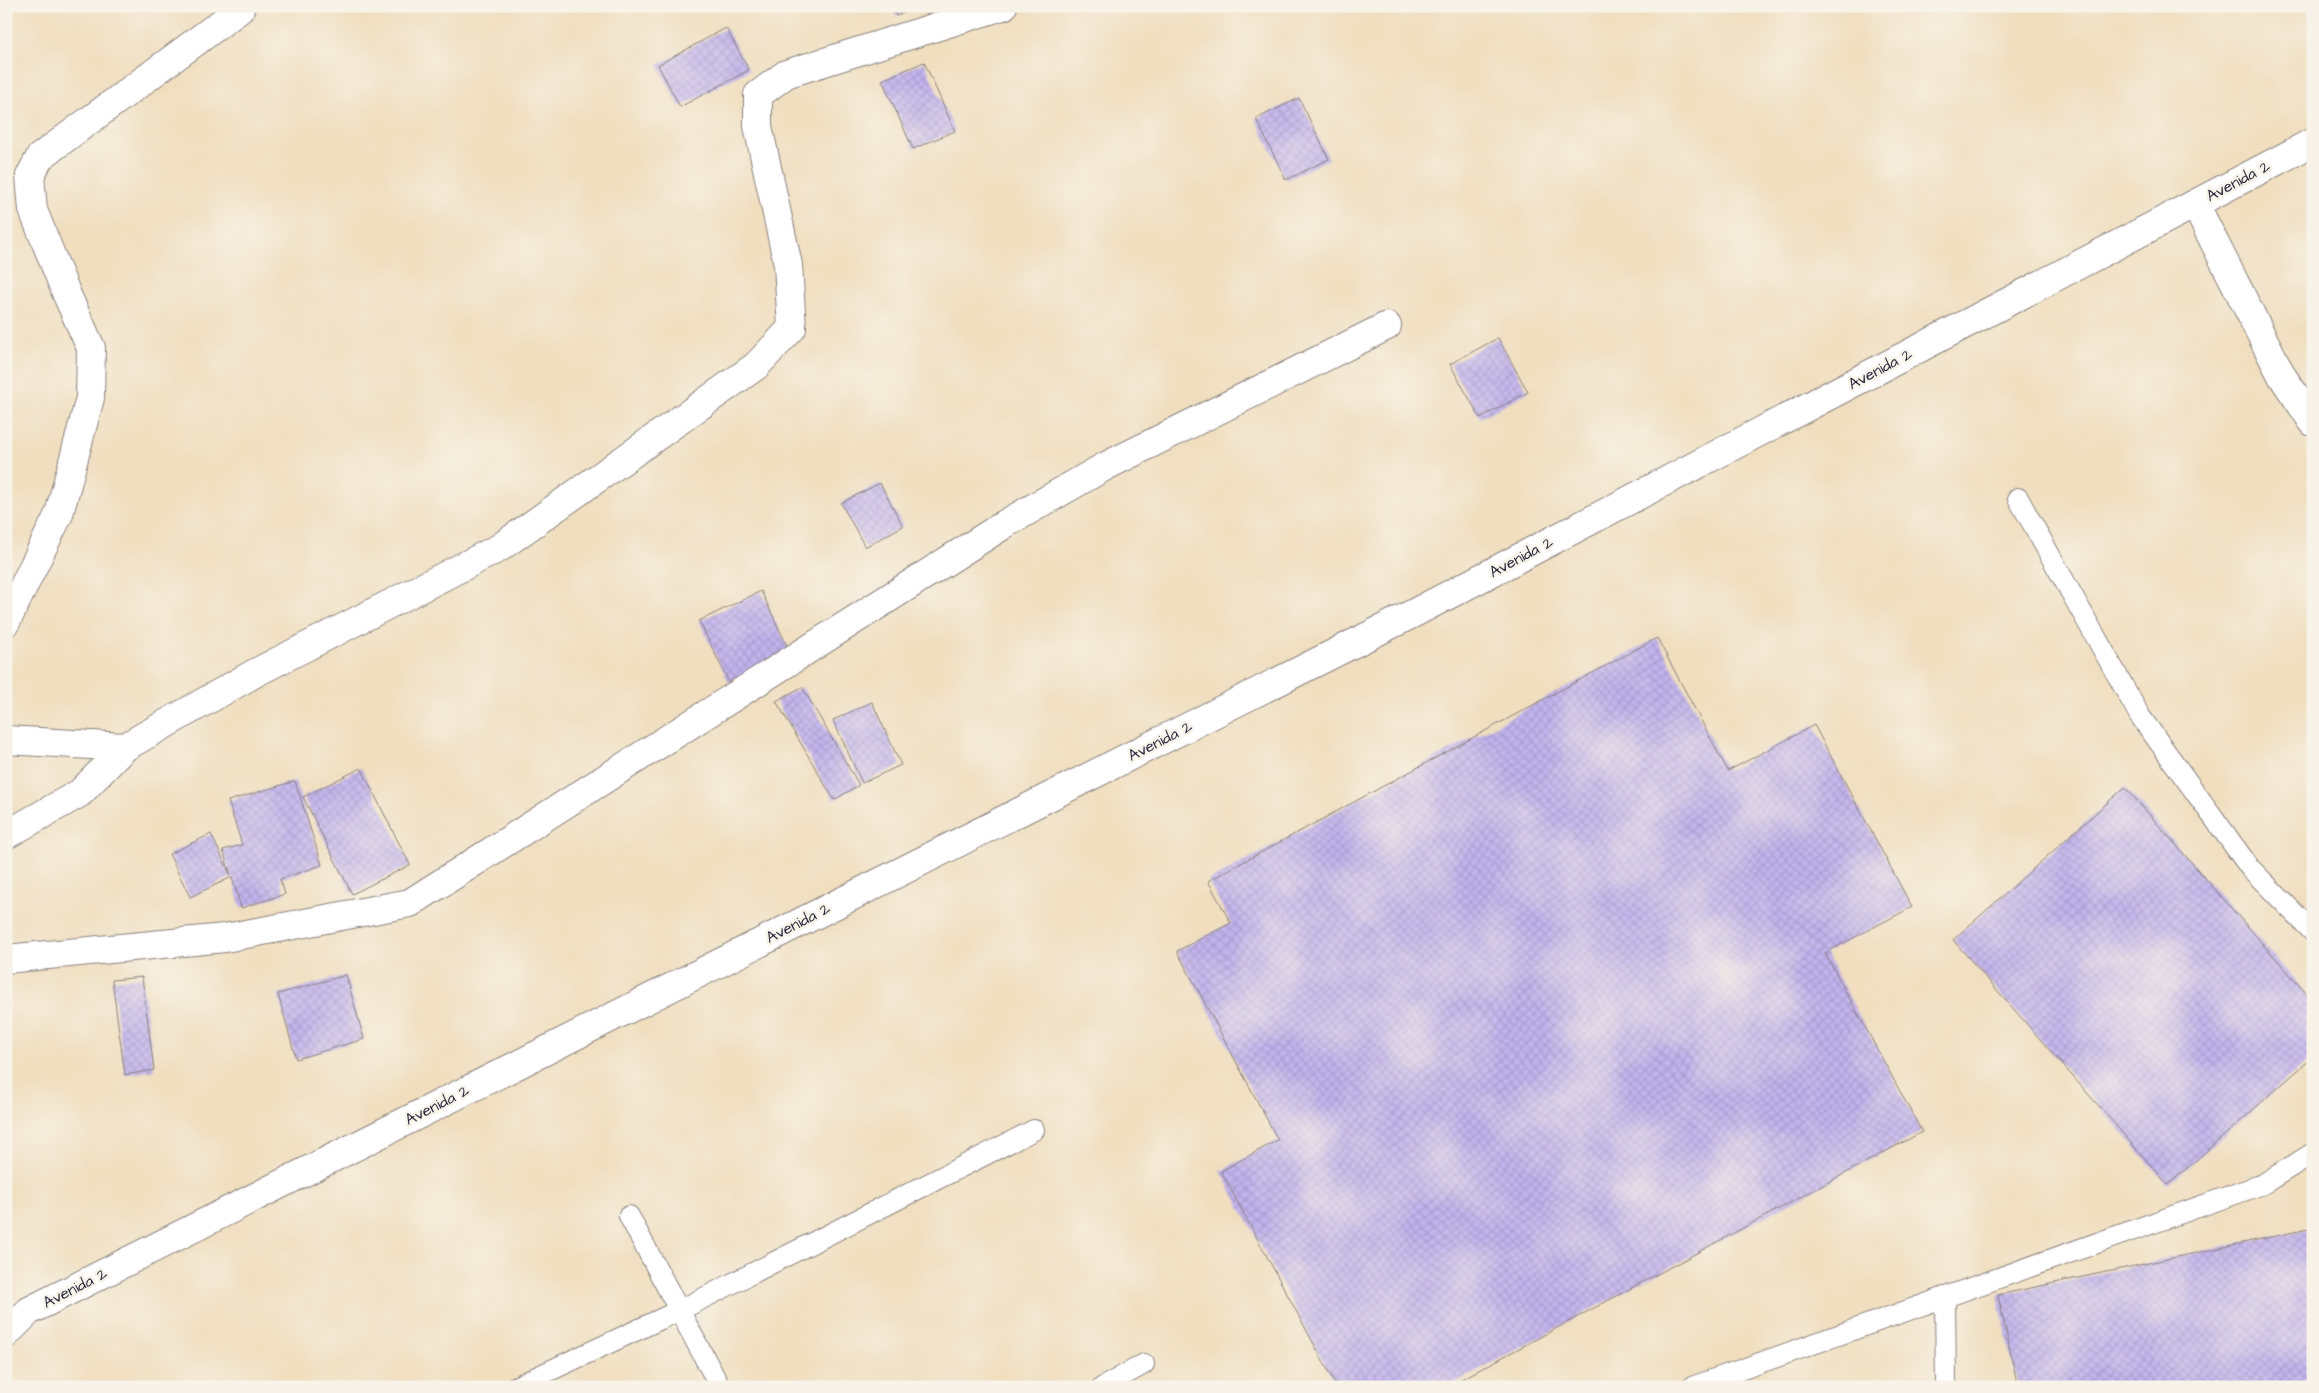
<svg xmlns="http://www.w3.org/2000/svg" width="2319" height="1393" font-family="'Architects Daughter',sans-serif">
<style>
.building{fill:url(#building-cross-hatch)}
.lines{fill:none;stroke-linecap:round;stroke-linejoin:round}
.service-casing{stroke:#89807d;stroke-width:22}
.minor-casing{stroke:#89807d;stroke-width:30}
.service{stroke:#fff;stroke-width:20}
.minor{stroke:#fff;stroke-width:28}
.labels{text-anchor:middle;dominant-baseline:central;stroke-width:5;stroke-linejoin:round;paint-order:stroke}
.street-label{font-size:16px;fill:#22223b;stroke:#f7f3e8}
</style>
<defs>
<pattern id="building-cross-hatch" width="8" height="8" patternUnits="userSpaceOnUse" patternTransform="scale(1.25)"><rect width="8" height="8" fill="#c1b4ed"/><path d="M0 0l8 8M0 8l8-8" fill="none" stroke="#a69acc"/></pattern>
</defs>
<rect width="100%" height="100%" fill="#f7f3e8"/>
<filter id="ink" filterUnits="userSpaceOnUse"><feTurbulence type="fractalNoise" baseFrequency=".02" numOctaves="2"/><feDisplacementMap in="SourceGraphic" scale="10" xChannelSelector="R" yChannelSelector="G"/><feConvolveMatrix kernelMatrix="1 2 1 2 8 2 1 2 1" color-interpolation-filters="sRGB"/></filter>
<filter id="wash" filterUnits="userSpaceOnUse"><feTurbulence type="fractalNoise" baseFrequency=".0096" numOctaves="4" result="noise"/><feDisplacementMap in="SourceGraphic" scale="20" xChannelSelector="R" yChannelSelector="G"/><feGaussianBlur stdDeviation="1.12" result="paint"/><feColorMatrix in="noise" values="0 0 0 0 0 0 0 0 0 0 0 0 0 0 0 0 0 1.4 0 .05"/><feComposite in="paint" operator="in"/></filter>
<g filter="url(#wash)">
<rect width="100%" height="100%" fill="#f0debf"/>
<g id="blocks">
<!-- building -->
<g class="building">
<path d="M892 6H918L896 16Z"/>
<path d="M726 28 749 70 680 107 658 65Z"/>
<path d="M924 62 955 131 913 149 882 80Z"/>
<path d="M1299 98 1329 159 1286 180 1256 119Z"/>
<path d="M1498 338 1528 392 1480 418 1450 364Z"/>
<path d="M880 483 903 526 865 547 841 503Z"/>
<path d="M761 591 790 652 729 682 699 621Z"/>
<path d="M1657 638 1728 771 1814 725 1912 907 1825 953 1922 1132 1447 1387H1337L1221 1171 1278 1140 1177 951 1231 923 1208 881Z"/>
<path d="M802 687 859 785 834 800 776 701Z"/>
<path d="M872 702 901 765 862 783 833 720Z"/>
<path d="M361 768 410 865 352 894 303 797Z"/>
<path d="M295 781 322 865 280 879 285 894 241 908 232 877 190 897 169 854 211 834 231 876 223 850 242 845 228 801Z"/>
<path d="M2125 787 2313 1001V1057L2168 1185 1953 940Z"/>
<path d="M346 975 364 1039 296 1059 278 994Z"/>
<path d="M142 977 154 1070 125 1075 112 980Z"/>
<path d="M2313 1228V1387H2018L1998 1295Z"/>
</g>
</g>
</g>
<g filter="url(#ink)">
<use href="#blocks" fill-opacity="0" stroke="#89807d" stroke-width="1"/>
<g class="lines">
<defs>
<g id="service">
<path d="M2018 498 2140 716 2250 868 2313 932"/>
<path d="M629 1216 720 1387"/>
<path d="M1945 1297 1946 1387"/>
<path d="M515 1387 680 1310 1034 1130"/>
<path d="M1103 1387 1144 1364"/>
<path d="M1692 1387 2263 1184 2313 1153"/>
</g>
<g id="minor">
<path d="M2195 204 2282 376 2313 422"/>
<path d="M6 622 59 514 90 398 91 348 67 295 33 210 30 176 40 157 240 9"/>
<path d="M6 740 125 747"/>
<path d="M6 835 80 793 125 747 255 673 499 548 756 366 792 328 788 265 758 126V95L786 74 1003 6"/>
<path d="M6 959 225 938 410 903 1005 524 1104 467 1387 326"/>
<path d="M6 1334 29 1311 1416 612 2313 142"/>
</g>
</defs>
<!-- service casing -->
<use href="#service" class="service-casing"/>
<!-- minor casing -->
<use href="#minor" class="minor-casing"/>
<!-- service -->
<use href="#service" class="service"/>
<!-- minor -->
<use href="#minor" class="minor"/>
</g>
</g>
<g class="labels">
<!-- street labels -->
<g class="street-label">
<text transform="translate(2238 181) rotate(-28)">Avenida 2</text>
<text transform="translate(1880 369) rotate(-28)">Avenida 2</text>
<text transform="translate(1521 557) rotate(-28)">Avenida 2</text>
<text transform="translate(1160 741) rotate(-27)">Avenida 2</text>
<text transform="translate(798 923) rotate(-27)">Avenida 2</text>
<text transform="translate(437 1105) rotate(-27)">Avenida 2</text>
<text transform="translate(75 1288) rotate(-27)">Avenida 2</text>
</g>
</g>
<!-- margin -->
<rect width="2319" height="1393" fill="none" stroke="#f7f3e8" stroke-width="25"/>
</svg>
